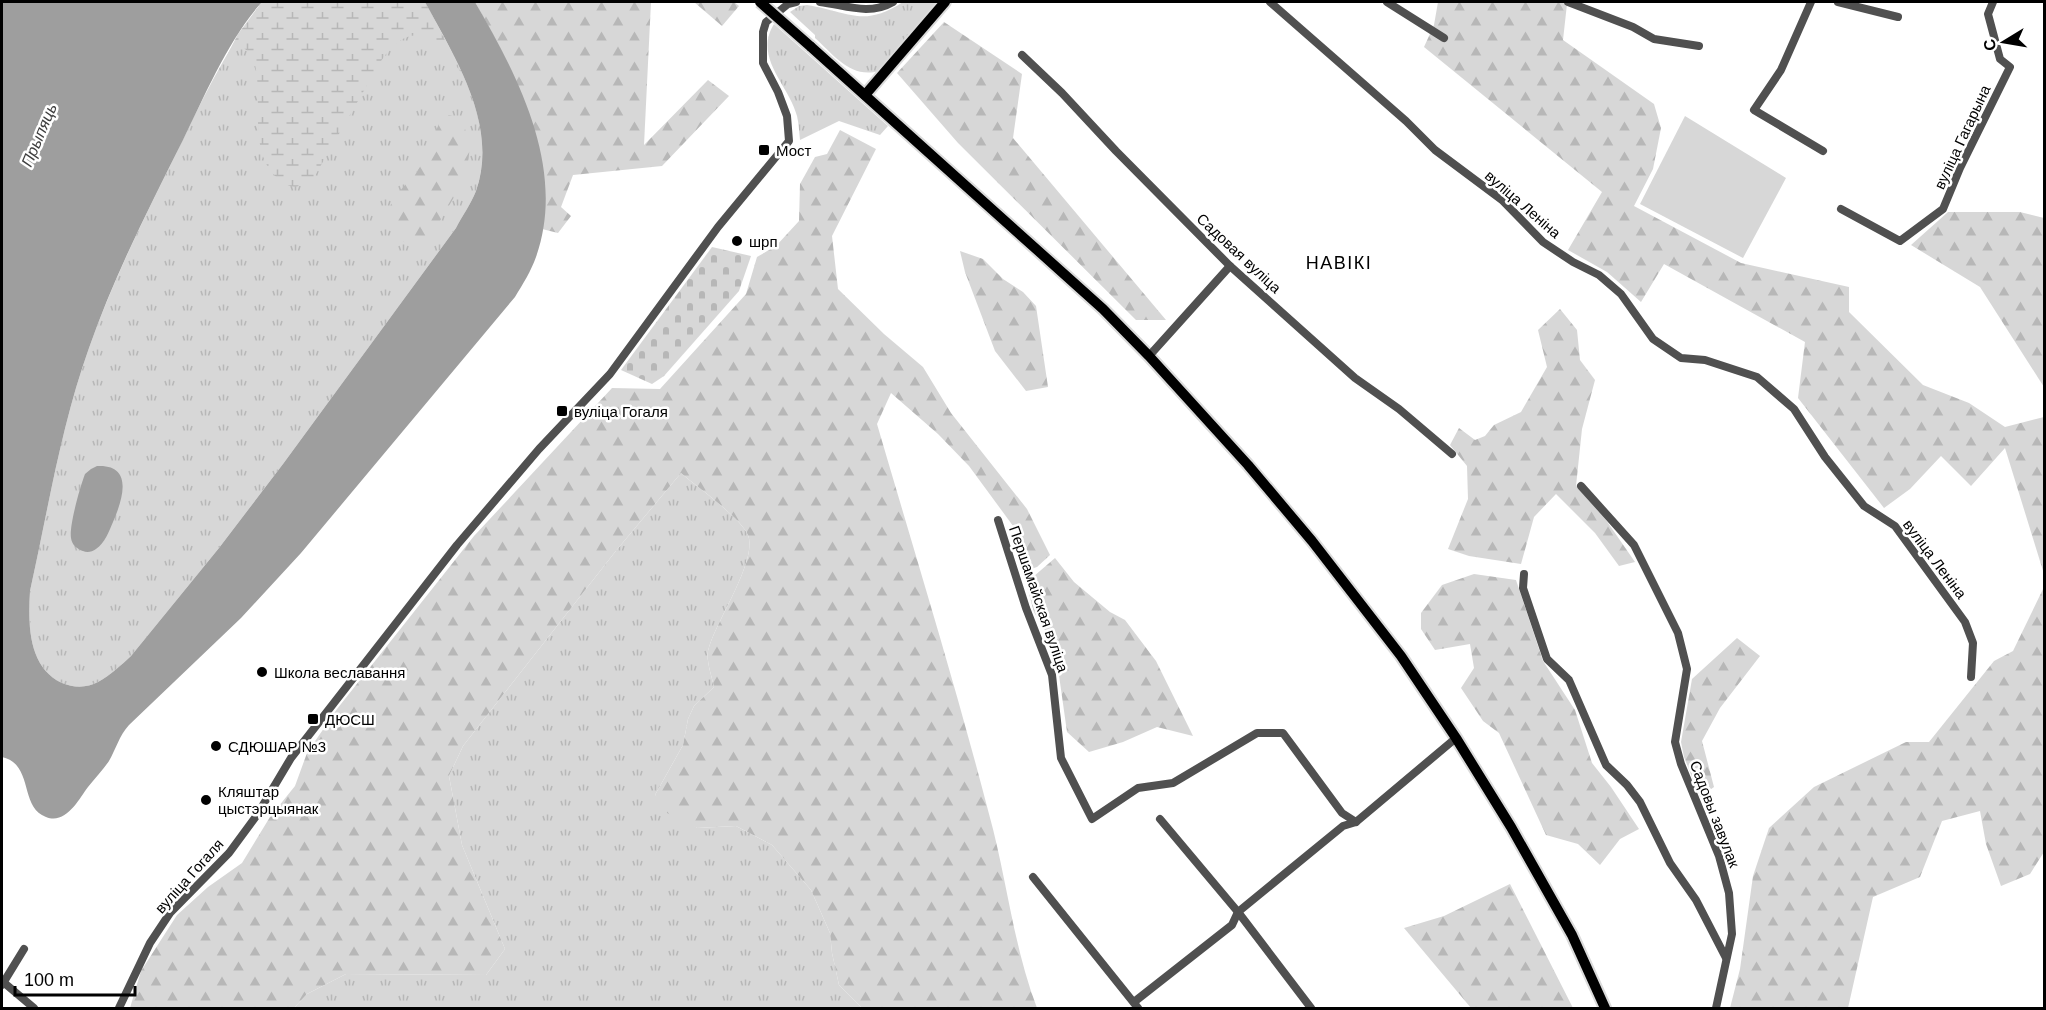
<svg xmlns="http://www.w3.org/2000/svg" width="2046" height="1010" font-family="Helvetica,sans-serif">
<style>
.grass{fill:url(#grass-tufts)}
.forest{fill:url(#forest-firs)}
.wetland{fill:url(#wetland-marsh)}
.cemetery{fill:url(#cemetery-stones)}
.pitch{fill:#d7d7d7}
.water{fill:#9e9e9e}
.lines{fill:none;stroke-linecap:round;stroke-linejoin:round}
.major-casing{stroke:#dbdbdb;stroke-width:14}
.minor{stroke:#505050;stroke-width:8}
.major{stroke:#000;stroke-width:10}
.major-bridge-casing{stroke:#dbdbdb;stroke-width:14;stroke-linecap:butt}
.major-bridge{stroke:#000;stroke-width:10}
.poi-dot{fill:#000;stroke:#fff;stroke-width:2}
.labels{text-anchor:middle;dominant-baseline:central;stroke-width:5;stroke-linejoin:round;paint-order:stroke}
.street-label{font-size:15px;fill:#000;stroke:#fff}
.poi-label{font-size:15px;fill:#000;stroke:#fff;text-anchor:start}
.water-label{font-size:16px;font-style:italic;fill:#3f3f3f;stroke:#fff}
.quarter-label{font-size:18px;letter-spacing:1.5px;fill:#000;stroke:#fff}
</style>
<defs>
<pattern id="grass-tufts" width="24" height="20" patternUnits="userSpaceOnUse" patternTransform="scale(1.5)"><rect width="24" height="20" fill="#d7d7d7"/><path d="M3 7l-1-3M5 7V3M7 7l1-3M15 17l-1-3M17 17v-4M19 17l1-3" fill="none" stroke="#b7b7b7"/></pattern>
<pattern id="forest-firs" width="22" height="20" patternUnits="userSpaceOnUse" patternTransform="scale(1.5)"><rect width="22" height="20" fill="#d7d7d7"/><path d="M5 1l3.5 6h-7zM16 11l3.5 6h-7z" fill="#b7b7b7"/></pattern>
<pattern id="wetland-marsh" width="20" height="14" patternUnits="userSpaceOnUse" patternTransform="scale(1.5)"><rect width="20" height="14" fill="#d7d7d7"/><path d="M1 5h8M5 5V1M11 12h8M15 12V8" fill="none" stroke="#b7b7b7"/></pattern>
<pattern id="cemetery-stones" width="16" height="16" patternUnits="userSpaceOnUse" patternTransform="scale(1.5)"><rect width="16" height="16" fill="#d7d7d7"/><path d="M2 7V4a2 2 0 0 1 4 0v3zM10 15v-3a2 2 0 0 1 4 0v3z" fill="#b7b7b7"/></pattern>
</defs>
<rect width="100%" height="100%" fill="#fff"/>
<!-- grass -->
<g class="grass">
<path d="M262 2H425C455 59 499 124 476 191 471 204 462 216 456 228L283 464 219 548 131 656C121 665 111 675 98 682 87 688 74 688 62 683 28 667 28 624 30 591 48 510 61 426 89 348 113 280 145 216 177 152 202 100 227 48 262 2Z"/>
<path d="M903 2H940L879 71C851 79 834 55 815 38V35L790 12 799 6 807 5C850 12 863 28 903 2Z"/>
<path d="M774 24 888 126 880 135 839 121 800 140C799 132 799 124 797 116 789 85 753 58 774 24Z"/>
<path d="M681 473C697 487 740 517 748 535 758 561 715 622 708 651 706 661 712 677 714 687L694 706 688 719 683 745 655 795 697 828 736 826 772 845 811 890 830 933 832 953 839 985 862 1008H294L307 994 346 974 486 975 505 949 462 845 449 776 463 746 615 552Z"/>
</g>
<!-- forest -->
<g class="forest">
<path d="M475 2H651L644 145 708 80 729 96 662 166 573 175 561 207 571 216 558 233 542 229C555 147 513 71 475 2Z"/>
<path d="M694 2H734L739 6 722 26Z"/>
<path d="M1438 2H1560L1567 4 1563 40 1654 104 1661 128 1653 169 1634 206 1741 263 1849 287V312L1923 385 1969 403 2005 427 2044 417V574L2005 448 1971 486 1941 456 1910 489 1884 508 1798 398 1805 342 1664 264 1641 302 1607 272 1568 250 1602 192 1424 47 1434 25Z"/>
<path d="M944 22 1022 74 1013 138 1166 320H1136L958 143 897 73Z"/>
<path d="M449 115C457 117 462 121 465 129 479 159 456 195 441 219 436 227 432 236 424 241 420 244 415 245 411 244 404 244 397 238 392 232 375 207 410 184 421 165 430 150 433 133 442 119Z"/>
<path d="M840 130 876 149 832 236 838 289 884 334 923 367 951 413 1027 509 1050 555 1037 567 1028 570 1019 534 969 466 938 434 891 393 877 424C915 554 955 683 989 814 1007 879 1013 945 1037 1008H862L839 985 832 953 830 933 811 890 772 845 736 826 697 828 667 813 655 795 683 745 688 719 694 706 714 687C712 677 706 661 708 651 715 622 758 561 748 535 740 517 697 487 681 473L615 552 463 746 449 776 462 845 505 949 486 975 346 974 307 994 294 1008H130L141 971 177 915 208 887 242 863 270 817 295 786 307 753 337 709 474 536 612 388 660 389 746 294 757 257 776 246 799 221 800 184 815 157 827 154Z"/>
<path d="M1948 212H2020L2044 218V387L1980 287 1911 245Z"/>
<path d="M960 251 983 259 1003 279 1023 292 1036 306 1048 387 1026 391 995 351 965 272Z"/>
<path d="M1560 309 1577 330 1580 360 1595 380 1582 429 1576 486 1606 520 1635 562 1619 566 1595 533 1556 494 1534 517 1521 564 1469 556 1448 549 1468 499 1467 466 1450 445 1459 428 1475 440 1485 436 1494 425 1521 412 1547 367 1538 330Z"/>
<path d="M1055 558 1074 582 1110 612 1125 620 1156 661 1193 736 1157 727 1123 742 1089 752 1067 732 1055 647 1034 612 1026 583Z"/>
<path d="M1474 574 1516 580 1543 661 1575 710 1592 763 1611 787 1639 829 1620 839 1600 865 1578 844 1546 835 1499 733 1483 721 1461 688 1474 668 1470 644 1435 650 1421 629V613L1442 585Z"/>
<path d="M2044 587V852L2030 874 2001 886 1986 844 1980 811 1942 821 1920 877 1873 897 1848 1008H1730L1740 969 1753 876 1769 828 1814 787 1906 742H1929L1994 661 2013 651Z"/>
<path d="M1737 638 1760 656 1720 708 1702 741 1714 787 1700 797 1684 757 1681 742 1692 679Z"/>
<path d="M1510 884 1573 1008H1471L1404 928 1444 916Z"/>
</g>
<!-- wetland -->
<path class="wetland" d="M262 2H425L463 75C438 40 413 14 381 61L313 179C303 186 294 190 284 183 245 159 264 102 255 65 253 57 249 51 242 47L232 51 224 61 238 34Z"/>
<!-- cemetery -->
<path class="cemetery" d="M712 247 751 256 739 291 664 376 652 384 621 370Z"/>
<!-- pitch -->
<path class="pitch" d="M1685 116 1786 178 1743 258 1640 204Z"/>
<!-- water -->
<g class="water">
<path d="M2 2H262C229 38 205 95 183 140 149 208 114 276 89 348 61 426 48 510 30 591 28 624 28 667 62 683 74 688 87 688 98 682 111 675 121 665 131 656L219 548 283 464 456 228C462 216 471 204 476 191 499 125 455 58 425 2H475C518 76 567 169 536 257 531 271 523 284 515 297L301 553 241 618 129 725C119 736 116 749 109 761 103 770 95 778 88 787 79 799 66 825 46 817 19 807 34 764 2 757Z"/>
<path d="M97 466C135 464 122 501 113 522 109 531 105 543 96 549 92 552 87 553 83 551 77 549 72 545 71 538 69 526 80 487 85 474L91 469Z"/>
</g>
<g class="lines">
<defs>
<g id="major">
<path d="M810 46 1103 309 1149 356 1248 465 1312 541 1401 656 1456 738 1511 827 1572 935 1605 1008"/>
<path d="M865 95 945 2"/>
</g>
</defs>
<!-- major casing -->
<use href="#major" class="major-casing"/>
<!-- minor -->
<g class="minor">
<path d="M820 2C845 5 869 16 893 2"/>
<path d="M1270 2 1406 121 1435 150 1502 200 1543 242 1573 262 1599 275 1621 294 1653 339 1681 358 1705 360 1757 377 1794 409 1825 457 1864 506 1895 526 1965 622 1973 643 1971 677"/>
<path d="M1387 2 1444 38"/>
<path d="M1568 2 1633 27 1654 39 1699 46"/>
<path d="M1811 2 1781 70 1754 110 1823 151"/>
<path d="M1838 2 1898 17"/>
<path d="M1022 55 1062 93 1116 151 1230 266 1355 378 1399 409 1452 454"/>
<path d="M1841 209 1900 241 1943 209 1960 168 2010 67 2000 59 1988 14 1993 2"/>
<path d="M1149 356 1230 266"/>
<path d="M1581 486 1634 545 1678 633 1687 669 1675 742 1681 764 1719 856 1729 893 1732 934 1716 1008"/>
<path d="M998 520 1026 608 1052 675 1061 758 1092 819 1138 788 1173 783 1257 733H1283L1342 813 1356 822"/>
<path d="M1524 574 1523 588 1547 659 1569 680 1606 765 1627 785 1640 802 1670 863 1696 900 1726 958"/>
<path d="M1160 819 1238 912 1311 1008"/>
<path d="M1033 877 1138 1008"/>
<path d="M2 981 34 1008"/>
<path d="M2 985 24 949"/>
<path d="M1134 1002 1232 925 1238 912 1343 826 1356 822 1456 738"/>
<path d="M119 1008 150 943 170 913 229 853 257 815 291 758 457 545 539 449 610 374 718 227 789 141 787 116 778 92 763 63V32L766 22 788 4 796 2"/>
</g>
<!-- major -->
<use href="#major" class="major"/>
<defs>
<path id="major-bridge" d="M760 2 810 46"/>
</defs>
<!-- major-bridge casing -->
<use href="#major-bridge" class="major-bridge-casing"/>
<!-- major-bridge -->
<use href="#major-bridge" class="major-bridge"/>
</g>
<!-- markers -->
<g class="poi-dot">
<rect x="758" y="144" width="12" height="12" rx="3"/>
<circle cx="737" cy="241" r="6"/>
<rect x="556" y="405" width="12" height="12" rx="3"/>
<circle cx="262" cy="672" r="6"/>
<rect x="307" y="713" width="12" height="12" rx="3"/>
<circle cx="216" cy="746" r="6"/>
<circle cx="206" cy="800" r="6"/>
</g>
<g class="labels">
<!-- street labels -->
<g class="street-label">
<text transform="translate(1962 137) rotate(-65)">вуліца Гагарына</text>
<text transform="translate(1523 204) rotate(41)">вуліца Леніна</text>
<text transform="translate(1239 253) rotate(43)">Садовая вуліца</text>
<text transform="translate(1935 559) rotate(53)">вуліца Леніна</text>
<text transform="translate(1039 599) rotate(71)">Першамайская вуліца</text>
<text transform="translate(1715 814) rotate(69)">Садовы завулак</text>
<text transform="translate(189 876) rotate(-48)">вуліца Гогаля</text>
</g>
<!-- poi labels -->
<g class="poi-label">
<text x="776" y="150">Мост</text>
<text x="749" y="241">шрп</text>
<text x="574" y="411">вуліца Гогаля</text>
<text x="274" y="672">Школа веславання</text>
<text x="325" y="719">ДЮСШ</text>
<text x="228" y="746">СДЮШАР №3</text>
<text x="218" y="791">Кляштар<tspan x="218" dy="17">цыстэрцыянак</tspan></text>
</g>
<!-- water labels -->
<g class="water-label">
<text transform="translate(39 135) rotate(-67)">Прыпяць</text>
</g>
<!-- quarter labels -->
<g class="quarter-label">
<text x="1339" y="263">НАВІКІ</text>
</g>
</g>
<!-- border -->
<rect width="2046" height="1010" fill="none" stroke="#000000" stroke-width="6"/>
<!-- north arrow -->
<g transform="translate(2004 42) rotate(259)" stroke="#ffffff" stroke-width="4.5" paint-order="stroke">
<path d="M0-4.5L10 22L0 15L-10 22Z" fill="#000000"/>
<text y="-9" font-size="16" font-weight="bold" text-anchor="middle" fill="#000000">С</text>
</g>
<!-- scale -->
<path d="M15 986v9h120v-9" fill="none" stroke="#000000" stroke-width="3"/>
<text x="24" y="986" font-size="18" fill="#000000" stroke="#ffffff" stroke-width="4.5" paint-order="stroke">100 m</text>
</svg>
